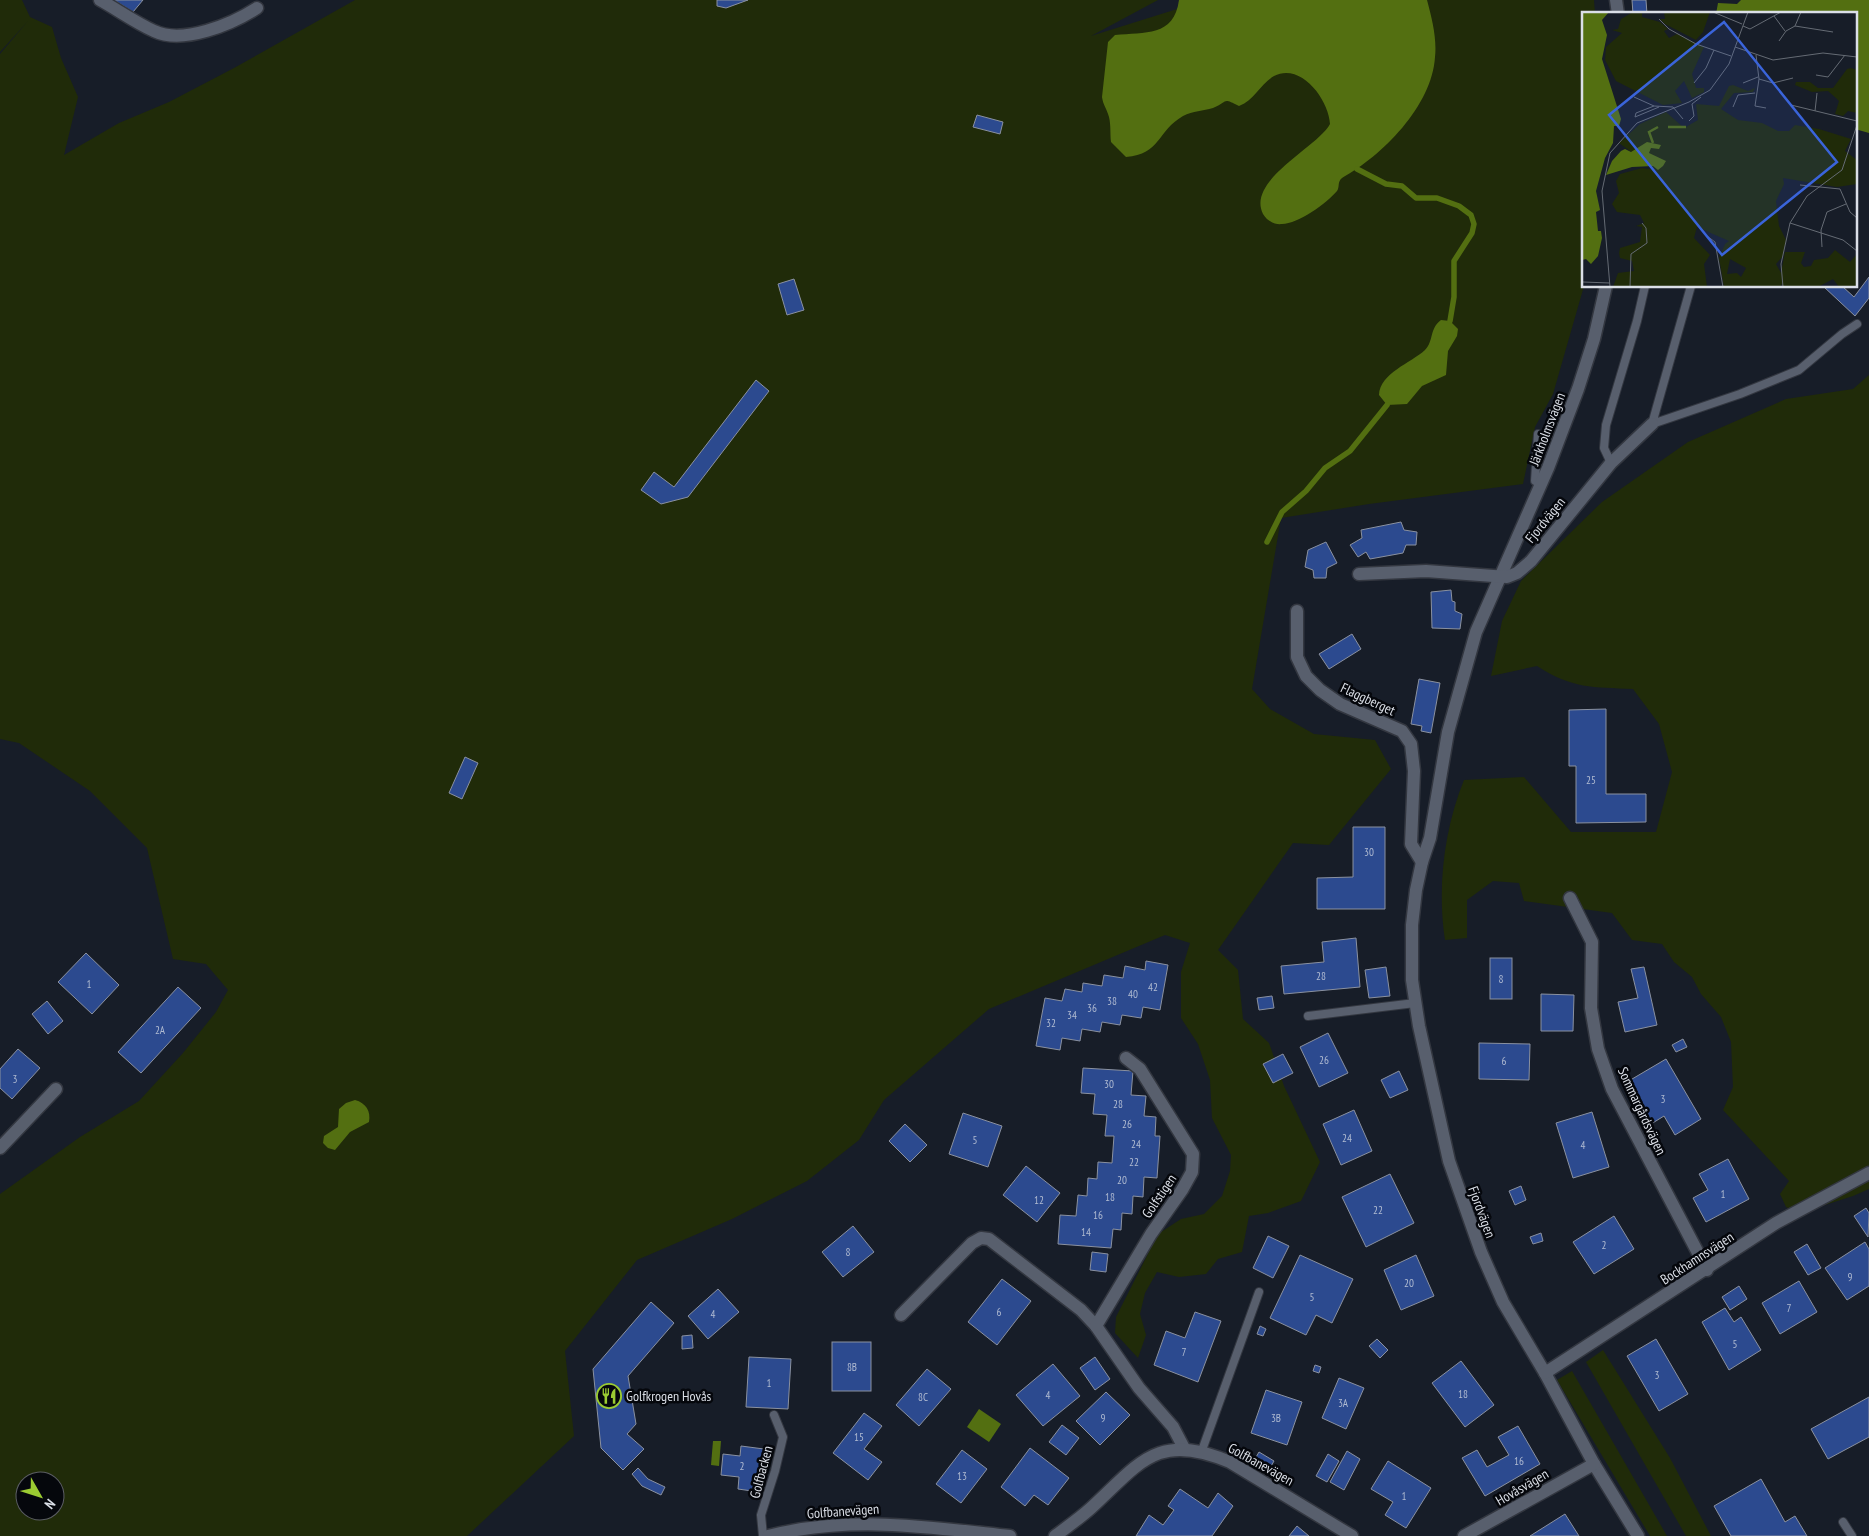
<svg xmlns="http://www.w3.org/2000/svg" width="1869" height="1536" font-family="'PT Sans Narrow',sans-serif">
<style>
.green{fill:#202b09;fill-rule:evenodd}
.water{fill:#536f11}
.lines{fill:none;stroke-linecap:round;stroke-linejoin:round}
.stream{stroke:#536f11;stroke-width:5.5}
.building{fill:#2c4a8f;stroke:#8a91a0}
.lane-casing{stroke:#333740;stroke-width:10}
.street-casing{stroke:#333740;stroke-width:15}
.secondary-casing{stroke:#333740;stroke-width:15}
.lane{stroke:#585f6d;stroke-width:8}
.street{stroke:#585f6d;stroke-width:12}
.secondary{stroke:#585f6d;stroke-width:12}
.labels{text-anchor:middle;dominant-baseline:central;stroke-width:5;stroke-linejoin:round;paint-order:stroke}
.number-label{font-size:11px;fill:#afbad1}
.street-label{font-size:14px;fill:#dbdfe7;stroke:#05070c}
.poi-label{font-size:14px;fill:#dbdfe7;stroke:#05070c;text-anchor:start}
.inset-river{fill:none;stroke:#536f11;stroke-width:2.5}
.inset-road{fill:none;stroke:#656b74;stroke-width:1}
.view{fill:#3a64da;fill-opacity:0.15;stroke:#3a64da;stroke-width:2.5}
.inset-edge{fill:none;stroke:#dbdfe7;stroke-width:2.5}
</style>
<rect width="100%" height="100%" fill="#171d28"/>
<!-- green -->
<g class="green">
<path d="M0 0H22L30 17 52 27 61 58 78 97 64 155 119 123 169 102 234 68 355 0H1158L1091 36 1206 0H1594L1595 14H1583L1584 286 1553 394 1535 427 1523 484 1369 504 1281 518 1252 689 1270 709 1314 734 1375 740 1391 769 1329 845 1293 843 1218 950 1238 970 1243 1019 1269 1043 1284 1086 1320 1162 1301 1201 1268 1213 1249 1216 1242 1252 1218 1259 1206 1274 1179 1277 1157 1272 1145 1293 1140 1314 1146 1335 1138 1358 1115 1333 1116 1317 1158 1234 1181 1219 1204 1214 1222 1196 1230 1171 1231 1155 1212 1118 1210 1080 1198 1044 1181 1018V972L1190 943 1165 935 989 1009 884 1100 859 1140 807 1181 732 1219 637 1260 565 1351 574 1436 467 1536H0V1194L80 1137 139 1101 183 1053 216 1012 228 990 206 964 173 959 147 848 90 791 19 743 0 739V54L28 21 0 52ZM25 1481H55V1511H25Z"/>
<path d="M1869 375V1189L1853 1196 1800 1213 1786 1207 1780 1194 1789 1181 1723 1110 1733 1087 1731 1042 1721 1017 1701 994 1692 977 1674 962 1662 944 1632 940 1612 913 1524 901 1519 883 1493 881 1467 900V938L1445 940C1437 888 1444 829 1464 780L1524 777 1571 832H1656L1672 772 1659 724 1633 689C1593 687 1572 689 1537 666L1491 676 1502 621 1521 581 1602 502 1688 442 1786 399 1853 389Z"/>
<path d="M1603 1350 1670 1458 1711 1536H1686L1586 1362Z"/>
<path d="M1572 1371 1667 1536H1650L1557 1380Z"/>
</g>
<!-- water -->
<g class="water">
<path d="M1179 0H1427C1432 19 1437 38 1435 57 1432 106 1382 156 1342 178 1337 182 1340 187 1337 191 1327 203 1298 224 1282 224 1275 225 1267 221 1263 214 1246 180 1318 147 1330 124 1329 100 1301 62 1274 76 1260 84 1255 100 1239 106 1221 97 1229 102 1213 108 1203 111 1193 111 1183 116 1157 131 1161 154 1126 157L1111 142C1110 134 1111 125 1109 117 1107 109 1103 105 1102 97L1108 42 1115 35C1145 32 1174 37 1179 0Z"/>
<path d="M1741 0H1869V133L1855 129V14H1716L1718 3 1737 4Z"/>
<path d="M1441 320 1450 321 1458 329 1457 336 1448 351 1446 375 1422 386 1407 404 1387 405 1379 395C1380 373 1411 363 1425 350 1434 341 1429 329 1441 320Z"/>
<path d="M355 1100C366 1103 371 1111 369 1122L350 1132 335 1150 328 1148 323 1143 324 1136 338 1127 339 1109 346 1103Z"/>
<path d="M979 1409 1001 1424 989 1442 967 1427Z"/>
<path d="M713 1441H721L719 1466 711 1465Z"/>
</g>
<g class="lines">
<!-- stream -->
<g class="stream">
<path d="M1357 169 1386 184 1402 186 1416 198H1437L1459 206 1471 215 1474 224 1472 233 1454 261V297L1450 321"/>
<path d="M1267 542 1282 512 1306 491 1325 468 1350 451 1387 405"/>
</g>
</g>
<!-- building -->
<g class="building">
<path d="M114 0H143L133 12Z"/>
<path d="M717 0H748L726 8 717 6Z"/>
<path d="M1632 0H1646L1647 14H1633Z"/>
<path d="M977 115 1003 122 1000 134 973 127Z"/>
<path d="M1869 277V298L1855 316 1823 286H1842L1854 297Z"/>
<path d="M794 279 804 310 787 315 778 284Z"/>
<path d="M756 380 769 391 688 497 661 504 641 490 654 472 674 487Z"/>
<path d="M1401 522 1404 530 1417 532 1416 545H1406L1403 553 1370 559 1366 552 1358 557 1350 545 1362 538 1361 530Z"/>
<path d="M1326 542 1337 563 1327 568 1326 578H1314L1313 570 1305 567 1308 550Z"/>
<path d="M1451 590 1452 601 1455 602V611L1462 614 1460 629 1432 628 1431 592Z"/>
<path d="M1352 634 1361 649 1329 669 1319 654Z"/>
<path d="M1419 679 1440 683 1431 733 1421 731 1422 726 1411 724Z"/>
<path d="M1606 709V794H1646V822L1576 823V766H1569V710Z"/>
<path d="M465 757 478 763 462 799 449 793Z"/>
<path d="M1353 827H1385V909H1317V878L1353 877Z"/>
<path d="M1356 938 1360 987 1284 994 1281 966 1324 962 1322 942Z"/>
<path d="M86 953 119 985 92 1014 58 982Z"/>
<rect x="1490" y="958" width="22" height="41"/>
<path d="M1146 961 1168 965 1160 1010 1143 1007 1141 1018 1122 1015 1120 1025 1102 1022 1100 1032 1082 1029 1080 1041 1062 1038 1060 1050 1036 1046 1045 998 1062 1001 1065 989 1082 992 1083 983 1102 986 1104 975 1123 978 1125 966 1145 970Z"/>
<path d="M1386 967 1390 996 1369 998 1365 970Z"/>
<path d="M1644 967 1657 1025 1625 1032 1618 1002 1638 998 1631 969Z"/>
<path d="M178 987 201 1008 141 1073 118 1052Z"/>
<path d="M1541 994 1574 995 1573 1031H1541Z"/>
<path d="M1272 996 1274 1008 1259 1010 1257 998Z"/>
<path d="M47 1001 63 1021 48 1034 32 1014Z"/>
<path d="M1328 1033 1348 1073 1319 1087 1300 1047Z"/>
<path d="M1683 1039 1687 1047 1676 1052 1672 1045Z"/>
<path d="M1479 1043 1530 1044 1529 1080 1479 1079Z"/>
<path d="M18 1049 40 1068 12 1099 0 1088V1069Z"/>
<path d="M1283 1054 1293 1073 1273 1083 1263 1064Z"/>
<path d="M1666 1059 1701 1119 1675 1135 1664 1116 1651 1124 1627 1082Z"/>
<path d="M1083 1068 1133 1071 1131 1095 1146 1096 1144 1116 1156 1117 1155 1136H1160L1157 1178 1144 1177 1143 1197 1133 1196 1132 1214 1122 1213 1121 1230 1113 1229 1111 1248 1058 1244 1060 1215 1076 1216 1078 1195 1087 1196 1088 1178 1097 1179 1098 1162 1112 1163 1114 1136H1105L1107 1115 1093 1114 1095 1094 1081 1093Z"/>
<path d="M1399 1071 1408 1090 1390 1098 1381 1080Z"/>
<path d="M1354 1110 1372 1151 1341 1165 1323 1124Z"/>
<path d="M1592 1112 1609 1167 1573 1178 1556 1123Z"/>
<path d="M963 1113 1002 1126 988 1167 949 1154Z"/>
<path d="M905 1124 927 1145 910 1162 889 1141Z"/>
<path d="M1728 1159 1749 1199 1706 1222 1693 1198 1708 1190 1699 1174Z"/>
<path d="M1026 1166 1060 1193 1037 1222 1003 1195Z"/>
<path d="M1390 1174 1414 1223 1366 1247 1342 1197Z"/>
<path d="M1521 1186 1526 1200 1515 1205 1509 1191Z"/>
<path d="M1866 1208 1869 1213 1868 1237 1854 1216Z"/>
<path d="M1614 1216 1634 1249 1594 1274 1573 1242Z"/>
<path d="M853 1226 874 1252 843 1277 822 1252Z"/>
<path d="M1541 1233 1543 1241 1533 1244 1530 1237Z"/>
<path d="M1268 1236 1289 1246 1273 1278 1253 1268Z"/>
<path d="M1865 1242 1869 1249V1286L1847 1300 1825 1268Z"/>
<path d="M1807 1244 1821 1268 1808 1275 1794 1252Z"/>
<path d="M1092 1252 1108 1254 1106 1272 1090 1270Z"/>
<path d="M1300 1255 1353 1279 1332 1323 1316 1315 1306 1335 1270 1318Z"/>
<path d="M1416 1255 1434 1296 1401 1310 1384 1270Z"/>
<path d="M1002 1279 1031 1301 997 1345 968 1322Z"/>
<path d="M1799 1281 1817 1312 1780 1334 1762 1303Z"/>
<path d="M1739 1286 1747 1299 1730 1310 1722 1297Z"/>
<path d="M718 1289 739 1312 708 1339 688 1316Z"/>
<path d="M651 1302 674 1323 628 1376 636 1424 627 1434 644 1449 623 1470 601 1448 593 1369Z"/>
<path d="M1725 1308 1734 1322 1741 1317 1761 1350 1729 1370 1702 1322Z"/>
<path d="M1195 1312 1221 1321 1198 1382 1154 1365 1166 1331 1185 1338Z"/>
<path d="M1260 1326 1266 1329 1263 1336 1257 1334Z"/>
<path d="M692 1335 693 1348 682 1349V1336Z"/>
<path d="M1377 1339 1388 1350 1380 1358 1369 1346Z"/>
<path d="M1656 1339 1688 1394 1659 1411 1627 1356Z"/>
<rect x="832" y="1342" width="39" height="49"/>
<path d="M749 1357 791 1359 788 1409 746 1407Z"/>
<path d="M1095 1357 1110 1379 1095 1390 1080 1368Z"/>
<path d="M1461 1361 1494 1405 1465 1427 1432 1383Z"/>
<path d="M1053 1364 1080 1396 1043 1426 1016 1395Z"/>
<path d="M1315 1365 1321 1367 1319 1373 1313 1371Z"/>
<path d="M927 1369 951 1389 919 1426 896 1405Z"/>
<path d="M1339 1378 1364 1388 1346 1429 1322 1418Z"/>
<path d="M1266 1390 1302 1402 1287 1445 1251 1433Z"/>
<path d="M1106 1392 1130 1415 1100 1445 1076 1421Z"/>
<path d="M1869 1397V1437L1828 1459 1811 1429Z"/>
<path d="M864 1413 882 1426 864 1449 882 1462 868 1480 833 1453Z"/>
<path d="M1062 1425 1079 1438 1066 1455 1049 1442Z"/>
<path d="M1518 1426 1540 1464 1485 1496 1462 1458 1477 1450 1487 1467 1509 1455 1498 1437Z"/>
<path d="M741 1446 764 1449 759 1492 738 1489 739 1477 721 1475 723 1454 740 1456Z"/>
<path d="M1030 1448 1069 1478 1048 1505 1034 1495 1025 1506 1001 1487Z"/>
<path d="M962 1450 987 1469 961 1503 936 1484Z"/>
<path d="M1347 1451 1360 1459 1344 1490 1330 1482Z"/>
<path d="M1259 1452 1274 1461 1270 1468 1255 1459Z"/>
<path d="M1328 1454 1339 1461 1327 1482 1316 1476Z"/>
<path d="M1388 1461 1431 1488 1406 1528 1385 1515 1393 1502 1371 1489Z"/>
<path d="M638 1468 648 1479 665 1487 661 1495 642 1486 632 1474Z"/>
<path d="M1761 1479 1785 1522 1795 1516 1807 1536H1731L1714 1506Z"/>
<path d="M1180 1489 1208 1508 1218 1493 1233 1506 1212 1536H1136L1149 1515 1163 1525 1174 1510 1168 1506Z"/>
<path d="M1565 1514 1579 1536H1530Z"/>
<path d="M1297 1526 1309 1536H1289Z"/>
</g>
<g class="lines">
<defs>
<g id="lane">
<path d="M1691 286 1652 424 1740 394 1799 370 1842 334 1857 324"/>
<path d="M1538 434 1535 481 1541 484"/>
<path d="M1611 463 1604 448 1606 425 1637 321 1645 286"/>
<path d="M1308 1016 1415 1003"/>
<path d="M1201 1453 1259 1292"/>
<path d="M1843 1522 1852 1536"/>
<path d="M763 1536 761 1515 775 1471 783 1437 774 1415"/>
</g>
<g id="street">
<path d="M100 0C118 10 136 23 154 31 183 45 232 24 257 8"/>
<path d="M1616 0 1618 14"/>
<path d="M1606 286 1594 339 1578 389 1548 468 1476 632 1448 732 1430 838 1422 862 1416 890 1412 925V980L1419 1026 1449 1161 1481 1252 1503 1302 1545 1373 1594 1464 1638 1536"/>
<path d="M1359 574 1426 571 1507 577 1517 573 1531 561 1611 463 1652 424"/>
<path d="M1297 611V657L1306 676 1320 690 1340 704 1402 731 1411 744 1414 771 1411 844 1422 862"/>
<path d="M1570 898 1592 942 1591 1008 1598 1049 1612 1089 1707 1270"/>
<path d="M0 1148 56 1089"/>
<path d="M901 1315 972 1243 981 1238 989 1239 1081 1310 1096 1326 1139 1388 1173 1427 1185 1450"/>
<path d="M1096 1326 1151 1234 1182 1190 1192 1172 1193 1154 1140 1069 1126 1058"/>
<path d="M1545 1373 1776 1223 1869 1173"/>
<path d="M768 1536C851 1515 927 1527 1010 1536"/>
<path d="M1055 1536C1067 1527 1080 1518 1091 1508 1140 1463 1157 1431 1230 1462L1352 1536"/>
</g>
<path id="secondary" d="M1464 1536 1594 1464"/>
</defs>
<!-- lane casing -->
<use href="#lane" class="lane-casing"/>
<!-- street casing -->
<use href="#street" class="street-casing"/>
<!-- secondary casing -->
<use href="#secondary" class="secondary-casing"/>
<!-- lane -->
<use href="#lane" class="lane"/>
<!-- street -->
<use href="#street" class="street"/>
<!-- secondary -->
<use href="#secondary" class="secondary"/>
</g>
<!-- icons -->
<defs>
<symbol id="restaurant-ring" viewBox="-11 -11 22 22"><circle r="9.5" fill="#05070c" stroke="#9bcb32" stroke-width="1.5"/><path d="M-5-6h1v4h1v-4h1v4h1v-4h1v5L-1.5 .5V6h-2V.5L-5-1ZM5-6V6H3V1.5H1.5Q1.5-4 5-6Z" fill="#9bcb32"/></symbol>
</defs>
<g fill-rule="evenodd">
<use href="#restaurant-ring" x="595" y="1382" width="28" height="28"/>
</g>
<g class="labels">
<!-- number labels -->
<g class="number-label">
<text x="1591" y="780">25</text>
<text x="1369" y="852">30</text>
<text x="1321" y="976">28</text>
<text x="1501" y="979">8</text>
<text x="89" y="984">1</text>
<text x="1153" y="987">42</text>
<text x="1133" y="994">40</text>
<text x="1112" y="1001">38</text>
<text x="1092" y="1008">36</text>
<text x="1072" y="1015">34</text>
<text x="1051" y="1023">32</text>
<text x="160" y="1030">2A</text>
<text x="1324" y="1060">26</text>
<text x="1504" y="1061">6</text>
<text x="15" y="1079">3</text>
<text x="1109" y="1084">30</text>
<text x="1663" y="1099">3</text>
<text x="1118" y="1104">28</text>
<text x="1127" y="1124">26</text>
<text x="1347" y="1138">24</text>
<text x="975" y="1140">5</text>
<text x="1136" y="1144">24</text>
<text x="1583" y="1145">4</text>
<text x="1134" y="1162">22</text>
<text x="1122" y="1180">20</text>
<text x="1723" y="1194">1</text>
<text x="1110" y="1197">18</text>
<text x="1039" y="1200">12</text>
<text x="1378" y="1210">22</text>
<text x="1098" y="1215">16</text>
<text x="1086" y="1232">14</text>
<text x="1604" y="1245">2</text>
<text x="848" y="1252">8</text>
<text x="1850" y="1277">9</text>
<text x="1409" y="1283">20</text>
<text x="1312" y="1297">5</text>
<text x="1789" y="1308">7</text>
<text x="999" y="1312">6</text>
<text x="713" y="1314">4</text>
<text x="1735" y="1344">5</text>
<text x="1184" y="1352">7</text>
<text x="852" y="1367">8B</text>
<text x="1657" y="1375">3</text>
<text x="769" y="1383">1</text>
<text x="1463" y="1394">18</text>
<text x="1048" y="1395">4</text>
<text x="923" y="1397">8C</text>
<text x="1343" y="1403">3A</text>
<text x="1103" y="1418">9</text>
<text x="1276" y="1418">3B</text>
<text x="859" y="1437">15</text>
<text x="1519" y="1461">16</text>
<text x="742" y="1466">2</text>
<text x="962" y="1476">13</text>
<text x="1404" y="1496">1</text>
</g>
<!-- street labels -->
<g class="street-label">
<text transform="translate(1547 429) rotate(-69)">Järkholmsvägen</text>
<text transform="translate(1545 520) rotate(-51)">Fjordvägen</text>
<text transform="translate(1368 699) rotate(25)">Flaggberget</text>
<text transform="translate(1642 1111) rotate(65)">Sommargårdsvägen</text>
<text transform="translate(1159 1196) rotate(-56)">Golfstigen</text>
<text transform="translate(1482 1212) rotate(70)">Fjordvägen</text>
<text transform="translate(1697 1258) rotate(-33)">Bockhamnsvägen</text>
<text transform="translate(1261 1464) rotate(29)">Golfbanevägen</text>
<text transform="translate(761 1472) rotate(-75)">Golfbacken</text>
<text transform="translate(1522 1487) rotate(-30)">Hovåsvägen</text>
<text transform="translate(843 1511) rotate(-4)">Golfbanevägen</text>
</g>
<!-- poi labels -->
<g class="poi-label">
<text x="626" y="1396">Golfkrogen Hovås</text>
</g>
</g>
<!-- overview -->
<g transform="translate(1582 12)">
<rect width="275" height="275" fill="#171d28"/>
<path d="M51 0H60V5L78 10 86 17 82 19 87 26 95 22 122 35 110 62 114 76H122V80L110 86 102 69 93 79 100 91 81 93 34 69 23 48 24 35 40 21 30 18 36 17 39 7ZM82 0H128L121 20 114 28 83 12 78 7H83ZM269 56 275 58V101L266 99 261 104 253 102 257 89 254 86 246 79 230 80 213 73 214 70H228L236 76H251L265 57ZM151 73 166 79 173 76 171 80 152 81 139 97 156 108 180 111 196 119H207L213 113 237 117 269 127 263 139 275 148V172L255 175 201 166 202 172 194 189 197 214 204 228 201 244 194 252 199 261 203 240H223L219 251 222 255 229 254 232 248 246 246 253 238 268 250 275 242V275H257L251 267 236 275H202L199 272V275H142L137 246 143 232 147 229 115 215 112 226 128 243 122 252 125 275H31L36 261 52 259 50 249 38 246 37 241 38 236 58 230 60 215 54 214 62 211 58 203 35 200 30 192 37 181 34 169 38 162 60 156 74 158 37 131 58 112 84 100 102 116 116 108 114 92 137 94 147 74ZM148 247 164 256 159 265 155 261 145 262Z" fill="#202b09" fill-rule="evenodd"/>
<path d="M0 0H27L20 8 25 23 20 47 39 107 37 114H32L31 131 23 146 14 179 18 198 14 200 16 219H19L20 226 16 244 9 252 4 247 0 248ZM65 130 79 133 77 137 69 136 67 141 84 149 81 154 76 158 71 154 50 155 24 163 30 149 39 139 43 137 49 140Z" fill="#536f11"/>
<path class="inset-river" d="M86 115H104M71 131 67 120 76 115"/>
<path class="inset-road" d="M131 0 160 12M192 4 203 19M77 7 87 17 114 32 149 44M161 14 168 17 199 0M213 14 251 20M197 29 204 19 213 14 219 0M153 35 191 48 241 41 275 45M174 43 177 67 191 71 209 93 275 109M234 63 246 65 263 43M177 67 173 94 184 96M112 71 124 56 132 38M161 71 176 65M191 71 211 66M52 85 72 94 91 95 101 107M72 94 54 101 53 105 77 95M151 95 156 83 173 81M233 99 235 81M107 109 112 104 110 92 119 85M218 173 258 177 268 200 275 206M208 211 261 228 275 239M125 224 133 230 141 275M240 235 239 218 245 200 264 192M1 270 28 271M28 275 20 179 28 141 55 111 107 90 128 78 147 52 166 0M48 275 49 242 65 231 64 216 60 211M201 275 199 252 208 211 225 184 260 158 275 113"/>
<path class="view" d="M142 10 255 150 140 243 27 103Z"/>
<rect width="275" height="275" class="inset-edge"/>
</g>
<!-- north arrow -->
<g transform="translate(40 1496) rotate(129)"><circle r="24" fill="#05070c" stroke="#5b5d64"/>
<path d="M0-4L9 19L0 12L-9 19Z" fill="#9bcb32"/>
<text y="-8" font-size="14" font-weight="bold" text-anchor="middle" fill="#dbdfe7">N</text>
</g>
</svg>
